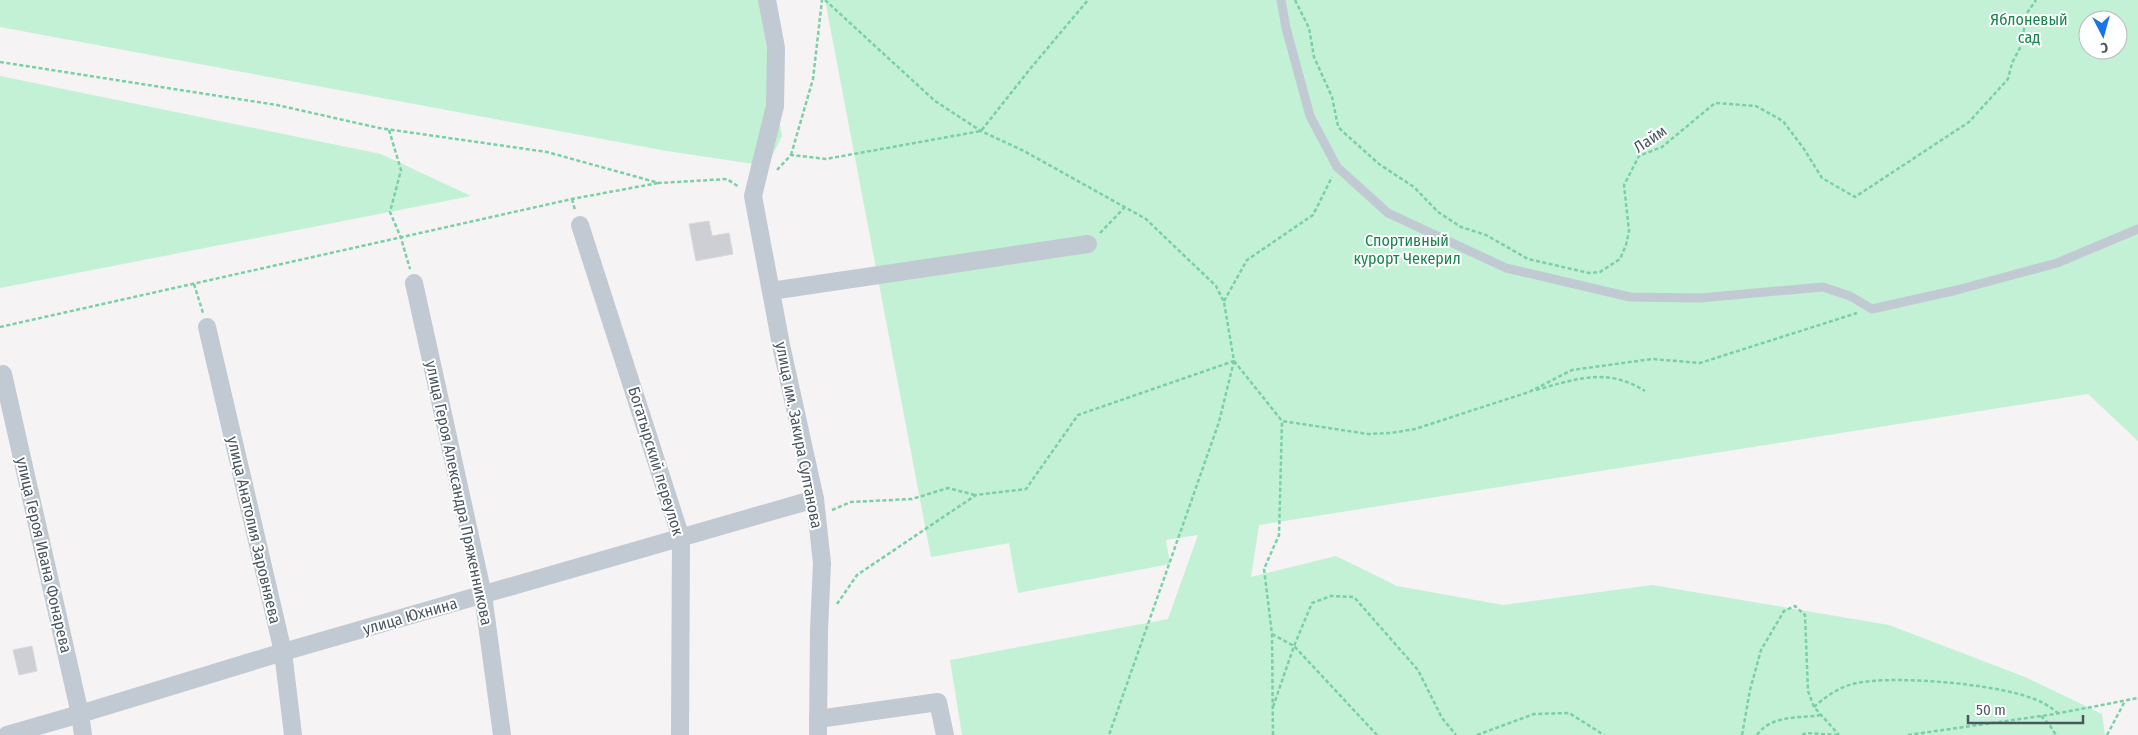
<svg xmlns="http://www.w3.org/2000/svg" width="2138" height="735" font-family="'Fira Sans Condensed',sans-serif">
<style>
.green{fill:#c3f1d5;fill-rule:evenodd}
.building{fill:#cdcfd5;stroke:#d7d9de}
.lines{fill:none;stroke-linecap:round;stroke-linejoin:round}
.path{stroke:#7ad0a6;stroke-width:2.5;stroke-dasharray:4 2.5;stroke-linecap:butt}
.service{stroke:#c1cad2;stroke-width:9}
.minor{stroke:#c1cad2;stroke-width:18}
.labels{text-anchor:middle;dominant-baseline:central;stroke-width:4;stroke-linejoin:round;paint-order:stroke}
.park-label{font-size:16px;fill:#17864f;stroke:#fff}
.street-label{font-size:16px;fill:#4a5661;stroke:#fff}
</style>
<rect width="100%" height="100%" fill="#f5f3f3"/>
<!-- green -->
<g class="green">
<path d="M0 0H758L782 136 767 166 667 151 0 27Z"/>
<path d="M825 0H2138V441L2088 394 1259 525 1251 577 1336 556 1397 586 1503 605 1652 585 1889 625 2025 677 2102 714 2105 735H962L950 660 1168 619 1198 535 1166 540 1170 564 1018 593 1009 543 931 557ZM2088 20H2118V50H2088Z"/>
<path d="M0 76 381 154 471 196 0 288Z"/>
</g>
<!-- building -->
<g class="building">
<path d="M709 221 712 236 729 233 733 254 696 261 689 224Z"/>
<path d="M32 646 37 671 19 675 13 650Z"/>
</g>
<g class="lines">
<!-- path -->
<g class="path">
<path d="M825 0 935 101 981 131 1024 151 1146 219 1216 286 1224 302 1234 361 1219 422 1109 735"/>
<path d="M1295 0 1309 28 1314 57 1332 97 1338 126 1341 130 1379 164 1414 187 1438 212 1461 227 1486 235 1528 259 1589 273 1600 272 1620 259 1626 245 1629 231 1624 185 1639 156 1662 147 1715 103 1756 106 1783 121 1804 149 1822 178 1855 197 1969 122 2008 79 2012 63 2021 46 2027 13 2036 0"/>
<path d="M0 62 277 105 379 128 547 152 659 183 727 179 739 187"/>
<path d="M389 130 401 170 390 212 401 238 410 269"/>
<path d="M791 155 813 79 822 0"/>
<path d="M777 170 791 155 826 159 981 131 1030 69 1088 0"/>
<path d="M572 199 575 210"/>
<path d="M1100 233 1125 207"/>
<path d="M194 284 203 313"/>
<path d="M1224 301 1247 260 1313 215 1332 177"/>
<path d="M0 327 572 199 658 183"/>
<path d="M1234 361 1282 421 1368 434 1391 433 1415 429 1529 392 1572 370 1652 359 1700 363 1857 313"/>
<path d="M1536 390C1576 379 1607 367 1645 391"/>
<path d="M832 510 851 502 912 499 948 488 975 495"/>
<path d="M837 604 857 575 976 495 1026 489 1078 415 1234 361"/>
<path d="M1272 634 1294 646 1377 735"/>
<path d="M1273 707 1294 646 1312 603 1331 596 1354 597 1418 670 1442 718 1456 735"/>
<path d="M1814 707C1826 696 1841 686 1857 683 1896 675 2008 684 2043 703 2049 706 2054 710 2059 714"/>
<path d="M2041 716 2049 724 2056 735"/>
<path d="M1273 735 1272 634 1264 569 1279 535 1282 421"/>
<path d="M1477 735 1534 714 1569 713 1604 735"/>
<path d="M1742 735 1750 690 1761 650 1784 611 1795 606 1805 615 1808 691 1814 707 1839 735"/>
<path d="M1757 735C1772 714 1799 719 1821 715"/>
<path d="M1802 735 1806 733 1838 735"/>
<path d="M1908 735 2055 714 2138 698"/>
<path d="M2107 735 2125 701"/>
</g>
<!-- service -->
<path class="service" d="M1281 0 1286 28 1310 116 1337 167 1388 213 1506 268 1630 297 1700 298 1823 287 1850 296 1872 309 1957 290 2057 263 2138 229"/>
<!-- minor -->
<g class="minor">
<path d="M767 0 776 48 775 106 753 196 781 345 815 499 822 563 819 630 818 735"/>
<path d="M580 225 681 538 680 735"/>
<path d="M414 283 483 595 502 735"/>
<path d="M771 291 1088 244"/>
<path d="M207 327 283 652 293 735"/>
<path d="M3 374 80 714 83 735"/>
<path d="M818 719 938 702 945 735"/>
<path d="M7 735 80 714 283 652 815 499"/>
</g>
</g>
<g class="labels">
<!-- park labels -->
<g class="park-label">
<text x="2029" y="19">Яблоневый<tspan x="2029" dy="18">сад</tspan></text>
<text x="1407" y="240">Спортивный<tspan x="1407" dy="18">курорт Чекерил</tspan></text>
</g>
<!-- street labels -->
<g class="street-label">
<text transform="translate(1650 139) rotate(-34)">Лайм</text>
<text transform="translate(799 435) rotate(79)">улица им. Закира Султанова</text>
<text transform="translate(656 461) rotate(73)">Богатырский переулок</text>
<text transform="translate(459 493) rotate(78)">улица Героя Александра Пряженникова</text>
<text transform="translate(254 530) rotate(77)">улица Анатолия Заровняева</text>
<text transform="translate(44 555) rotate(77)">улица Героя Ивана Фонарева</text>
<text transform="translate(410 616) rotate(-16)">улица Юхнина</text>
</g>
</g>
<!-- north arrow -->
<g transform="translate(2103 35) rotate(174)"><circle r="24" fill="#ffffff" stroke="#b7bbc0"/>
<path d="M0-4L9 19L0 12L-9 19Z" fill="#1a73e8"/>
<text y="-8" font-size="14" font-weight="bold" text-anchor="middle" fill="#4a5661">С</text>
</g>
<!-- scale -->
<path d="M1968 715v8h115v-8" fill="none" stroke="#4a5661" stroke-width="2.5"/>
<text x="1976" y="715" font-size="15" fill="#4a5661" stroke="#ffffff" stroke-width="4" paint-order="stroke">50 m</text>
</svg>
